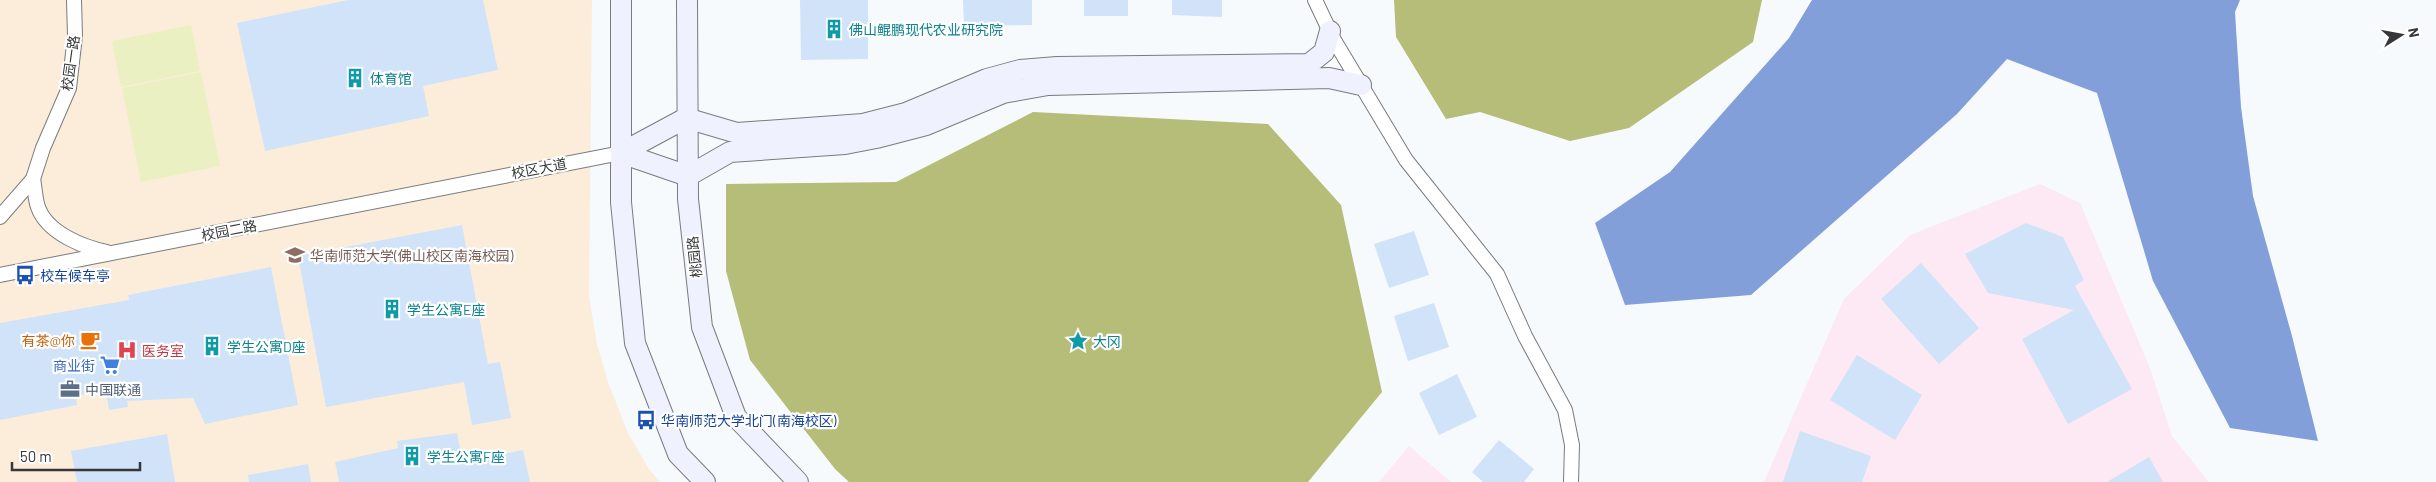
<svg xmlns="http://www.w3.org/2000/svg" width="2436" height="482" font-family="Barlow,'Noto Sans SC',sans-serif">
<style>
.commercial{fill:#fce9f3}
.education{fill:#fcedda}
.green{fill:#eaf0c2}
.forest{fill:#b6bd78}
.water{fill:#839fd9}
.building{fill:#d0e3f9}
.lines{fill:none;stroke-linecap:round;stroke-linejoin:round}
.street-casing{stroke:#797b7d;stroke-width:16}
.secondary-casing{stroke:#797b7d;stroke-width:22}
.street{stroke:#fff;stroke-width:14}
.secondary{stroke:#f0f1fe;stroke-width:20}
.labels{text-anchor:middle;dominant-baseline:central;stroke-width:4.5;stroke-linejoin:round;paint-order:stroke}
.culture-label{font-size:14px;fill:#0d838f;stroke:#fff;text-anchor:start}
.street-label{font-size:14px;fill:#363738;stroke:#fff}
.education-label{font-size:14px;fill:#785e54;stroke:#fff;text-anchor:start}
.transit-label{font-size:14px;fill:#164399;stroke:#fff;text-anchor:start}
.food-label{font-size:14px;fill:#c56008;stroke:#fff;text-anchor:end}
.health-label{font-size:14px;fill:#be3a42;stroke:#fff;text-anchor:start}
.shop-label{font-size:14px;fill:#366cbe;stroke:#fff;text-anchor:end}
.service-label{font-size:14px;fill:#4e5e75;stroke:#fff;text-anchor:start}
</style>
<rect width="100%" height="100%" fill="#f7fafc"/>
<!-- commercial -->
<g class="commercial">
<path d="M2040 184 2080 203 2150 368 2172 436 2209 482H1764L1844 299 1910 235Z"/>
<path d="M1409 446 1451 482H1379Z"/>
</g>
<!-- education -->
<path class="education" d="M0 0H592L589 296 597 344 608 382 628 433 649 469 660 482H0Z"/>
<!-- green -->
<g class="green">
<path d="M191 25 200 71 121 87 112 41Z"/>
<path d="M201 72 220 166 141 182 122 88Z"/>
</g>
<!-- forest -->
<g class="forest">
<path d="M1394 0H1762L1753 42 1629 128 1570 141 1480 112 1446 119 1396 37Z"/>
<path d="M1033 112 1268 124 1341 205 1382 392 1308 482H849L835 469 750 360 726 271V184L896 182Z"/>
</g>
<!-- water -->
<path class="water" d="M1812 0H2240L2235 12 2241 107 2253 196 2292 336 2318 441 2230 428 2153 281 2097 93 2007 59 1957 114 1751 295 1625 305 1595 223 1670 172 1789 38Z"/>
<!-- building -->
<g class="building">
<path d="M348 0H483L498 70 423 86 429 116 265 151 237 23Z"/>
<path d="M800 0H868V59L801 60Z"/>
<path d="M963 0H1032V25L964 26Z"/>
<rect x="1084" y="0" width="44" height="16"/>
<path d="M1172 0H1222V17L1172 15Z"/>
<path d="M2026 223 2063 237 2084 280 2075 286 2132 389 2068 424 2022 339 2074 310 1988 293 1965 254Z"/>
<path d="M462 225 488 364 500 362 511 418 472 425 464 382 326 407 298 256Z"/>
<path d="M1414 231 1429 275 1389 288 1374 244Z"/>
<path d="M1921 263 1979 328 1939 364 1881 299Z"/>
<path d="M271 267 298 405 205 424 193 398 127 401 128 407 109 410 106 390 76 396 77 405 0 420V323L129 300 128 295Z"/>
<path d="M1434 303 1449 347 1408 361 1394 316Z"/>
<path d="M1857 355 1922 395 1895 440 1830 400Z"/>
<path d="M1457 374 1477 417 1439 435 1419 393Z"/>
<path d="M1800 431 1871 456 1862 482H1783Z"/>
<path d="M457 433 463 463 523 450 530 482H339L335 462 398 448 397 441Z"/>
<path d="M167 434 175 482H77L71 451Z"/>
<path d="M1499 440 1534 469 1524 482H1483L1472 472Z"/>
<path d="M2149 457 2163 482H2107Z"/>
<path d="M308 464 311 482H249L248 475Z"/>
</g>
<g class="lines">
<defs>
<g id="street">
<path d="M1315 0 1334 40 1406 160 1497 274 1525 336 1565 410 1572 445 1571 482"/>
<path d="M33 179C35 188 35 199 38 207 47 233 83 247 107 252"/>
<path d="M0 217 33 179 43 148 69 88 75 36 74 0"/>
<path d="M0 275 621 153"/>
</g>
<g id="secondary">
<path d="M621 0V202L635 343 678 454 705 482"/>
<path d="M687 0 688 199 702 327 736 417 798 482"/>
<path d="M621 153 688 176 730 152 845 144 876 138 926 125 1003 93 1048 85 1329 78 1361 85"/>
<path d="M621 153 686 118 737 133 863 124 906 113 987 79 1020 70 1057 67 1309 64 1324 52 1330 31"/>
</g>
</defs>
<!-- street casing -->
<use href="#street" class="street-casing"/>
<!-- secondary casing -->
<use href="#secondary" class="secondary-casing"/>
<!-- street -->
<use href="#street" class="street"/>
<!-- secondary -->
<use href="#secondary" class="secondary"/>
</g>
<!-- icons -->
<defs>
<symbol id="building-bare" viewBox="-9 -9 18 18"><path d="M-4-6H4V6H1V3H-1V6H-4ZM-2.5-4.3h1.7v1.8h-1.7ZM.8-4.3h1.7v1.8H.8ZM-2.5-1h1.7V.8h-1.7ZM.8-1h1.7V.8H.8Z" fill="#0f9aa8" stroke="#fff" stroke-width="2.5" paint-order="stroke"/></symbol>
<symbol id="university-bare" viewBox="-9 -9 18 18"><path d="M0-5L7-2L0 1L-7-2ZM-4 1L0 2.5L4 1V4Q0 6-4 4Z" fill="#8d6e63" stroke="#fff" stroke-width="2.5" paint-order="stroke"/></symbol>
<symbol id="bus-bare" viewBox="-9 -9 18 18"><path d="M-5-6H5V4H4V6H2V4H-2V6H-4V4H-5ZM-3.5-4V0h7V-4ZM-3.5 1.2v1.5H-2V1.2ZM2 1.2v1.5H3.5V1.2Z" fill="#1a4fb4" stroke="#fff" stroke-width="2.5" paint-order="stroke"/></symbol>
<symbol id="cafe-bare" viewBox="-9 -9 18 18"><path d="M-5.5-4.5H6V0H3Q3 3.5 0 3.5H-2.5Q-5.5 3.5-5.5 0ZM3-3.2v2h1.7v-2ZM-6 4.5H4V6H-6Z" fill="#e8710a" stroke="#fff" stroke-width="2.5" paint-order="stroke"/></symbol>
<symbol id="sight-bare" viewBox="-9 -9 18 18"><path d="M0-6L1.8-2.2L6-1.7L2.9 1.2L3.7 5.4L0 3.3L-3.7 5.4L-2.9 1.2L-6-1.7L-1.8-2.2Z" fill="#0f9aa8" stroke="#fff" stroke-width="2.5" paint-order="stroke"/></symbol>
<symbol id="hospital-bare" viewBox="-9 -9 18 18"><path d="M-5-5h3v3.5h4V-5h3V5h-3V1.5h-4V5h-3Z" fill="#e0444e" stroke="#fff" stroke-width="2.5" paint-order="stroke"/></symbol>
<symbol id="supermarket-bare" viewBox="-9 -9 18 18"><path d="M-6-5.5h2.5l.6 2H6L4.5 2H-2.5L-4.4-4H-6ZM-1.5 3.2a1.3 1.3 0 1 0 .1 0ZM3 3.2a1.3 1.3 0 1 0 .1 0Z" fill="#3f7fe0" stroke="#fff" stroke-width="2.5" paint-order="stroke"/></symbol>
<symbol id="office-bare" viewBox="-9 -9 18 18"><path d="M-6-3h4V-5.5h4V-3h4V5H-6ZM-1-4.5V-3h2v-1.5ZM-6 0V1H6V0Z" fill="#5c6f8a" stroke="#fff" stroke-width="2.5" paint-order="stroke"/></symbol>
</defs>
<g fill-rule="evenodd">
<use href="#building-bare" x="820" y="15" width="28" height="28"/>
<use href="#building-bare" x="341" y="64" width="28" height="28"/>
<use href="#university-bare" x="281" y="241" width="28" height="28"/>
<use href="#bus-bare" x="11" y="261" width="28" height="28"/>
<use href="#building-bare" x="378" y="295" width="28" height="28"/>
<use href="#cafe-bare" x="76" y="326" width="28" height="28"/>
<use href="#sight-bare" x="1064" y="327" width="28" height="28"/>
<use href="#building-bare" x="198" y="332" width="28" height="28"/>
<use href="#hospital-bare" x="113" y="336" width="28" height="28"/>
<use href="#supermarket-bare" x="96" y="351" width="28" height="28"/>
<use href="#office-bare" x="56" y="375" width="28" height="28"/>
<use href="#bus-bare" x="632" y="406" width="28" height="28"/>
<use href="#building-bare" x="398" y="442" width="28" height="28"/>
</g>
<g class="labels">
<!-- culture labels -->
<g class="culture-label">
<text x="849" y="29">佛山鲲鹏现代农业研究院</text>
<text x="370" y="78">体育馆</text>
<text x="407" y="309">学生公寓E座</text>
<text x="1093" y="341">大冈</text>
<text x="227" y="346">学生公寓D座</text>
<text x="427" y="456">学生公寓F座</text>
</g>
<!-- street labels -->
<g class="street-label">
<text transform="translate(70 63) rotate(-82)">校园一路</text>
<text transform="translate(539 168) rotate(-11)">校区大道</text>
<text transform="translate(229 230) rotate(-11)">校园二路</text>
<text transform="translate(694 257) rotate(-96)">桃园路</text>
</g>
<!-- education labels -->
<g class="education-label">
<text x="310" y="255">华南师范大学(佛山校区南海校园)</text>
</g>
<!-- transit labels -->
<g class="transit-label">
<text x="40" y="275">校车候车亭</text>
<text x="661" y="420">华南师范大学北门(南海校区)</text>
</g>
<!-- food labels -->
<g class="food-label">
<text x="75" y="340">有茶@你</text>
</g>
<!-- health labels -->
<g class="health-label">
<text x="142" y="350">医务室</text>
</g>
<!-- shop labels -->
<g class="shop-label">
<text x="95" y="365">商业街</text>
</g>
<!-- service labels -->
<g class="service-label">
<text x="85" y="389">中国联通</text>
</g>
</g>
<!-- north arrow -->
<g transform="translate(2401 35) rotate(79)" stroke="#ffffff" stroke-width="4" paint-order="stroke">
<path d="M0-4L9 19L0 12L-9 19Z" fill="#363738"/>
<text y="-8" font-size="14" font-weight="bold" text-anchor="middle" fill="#363738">N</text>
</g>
<!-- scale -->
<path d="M12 462v8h128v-8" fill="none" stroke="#363738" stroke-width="2.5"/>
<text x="20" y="462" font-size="15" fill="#363738" stroke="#ffffff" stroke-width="4" paint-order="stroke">50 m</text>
</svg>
